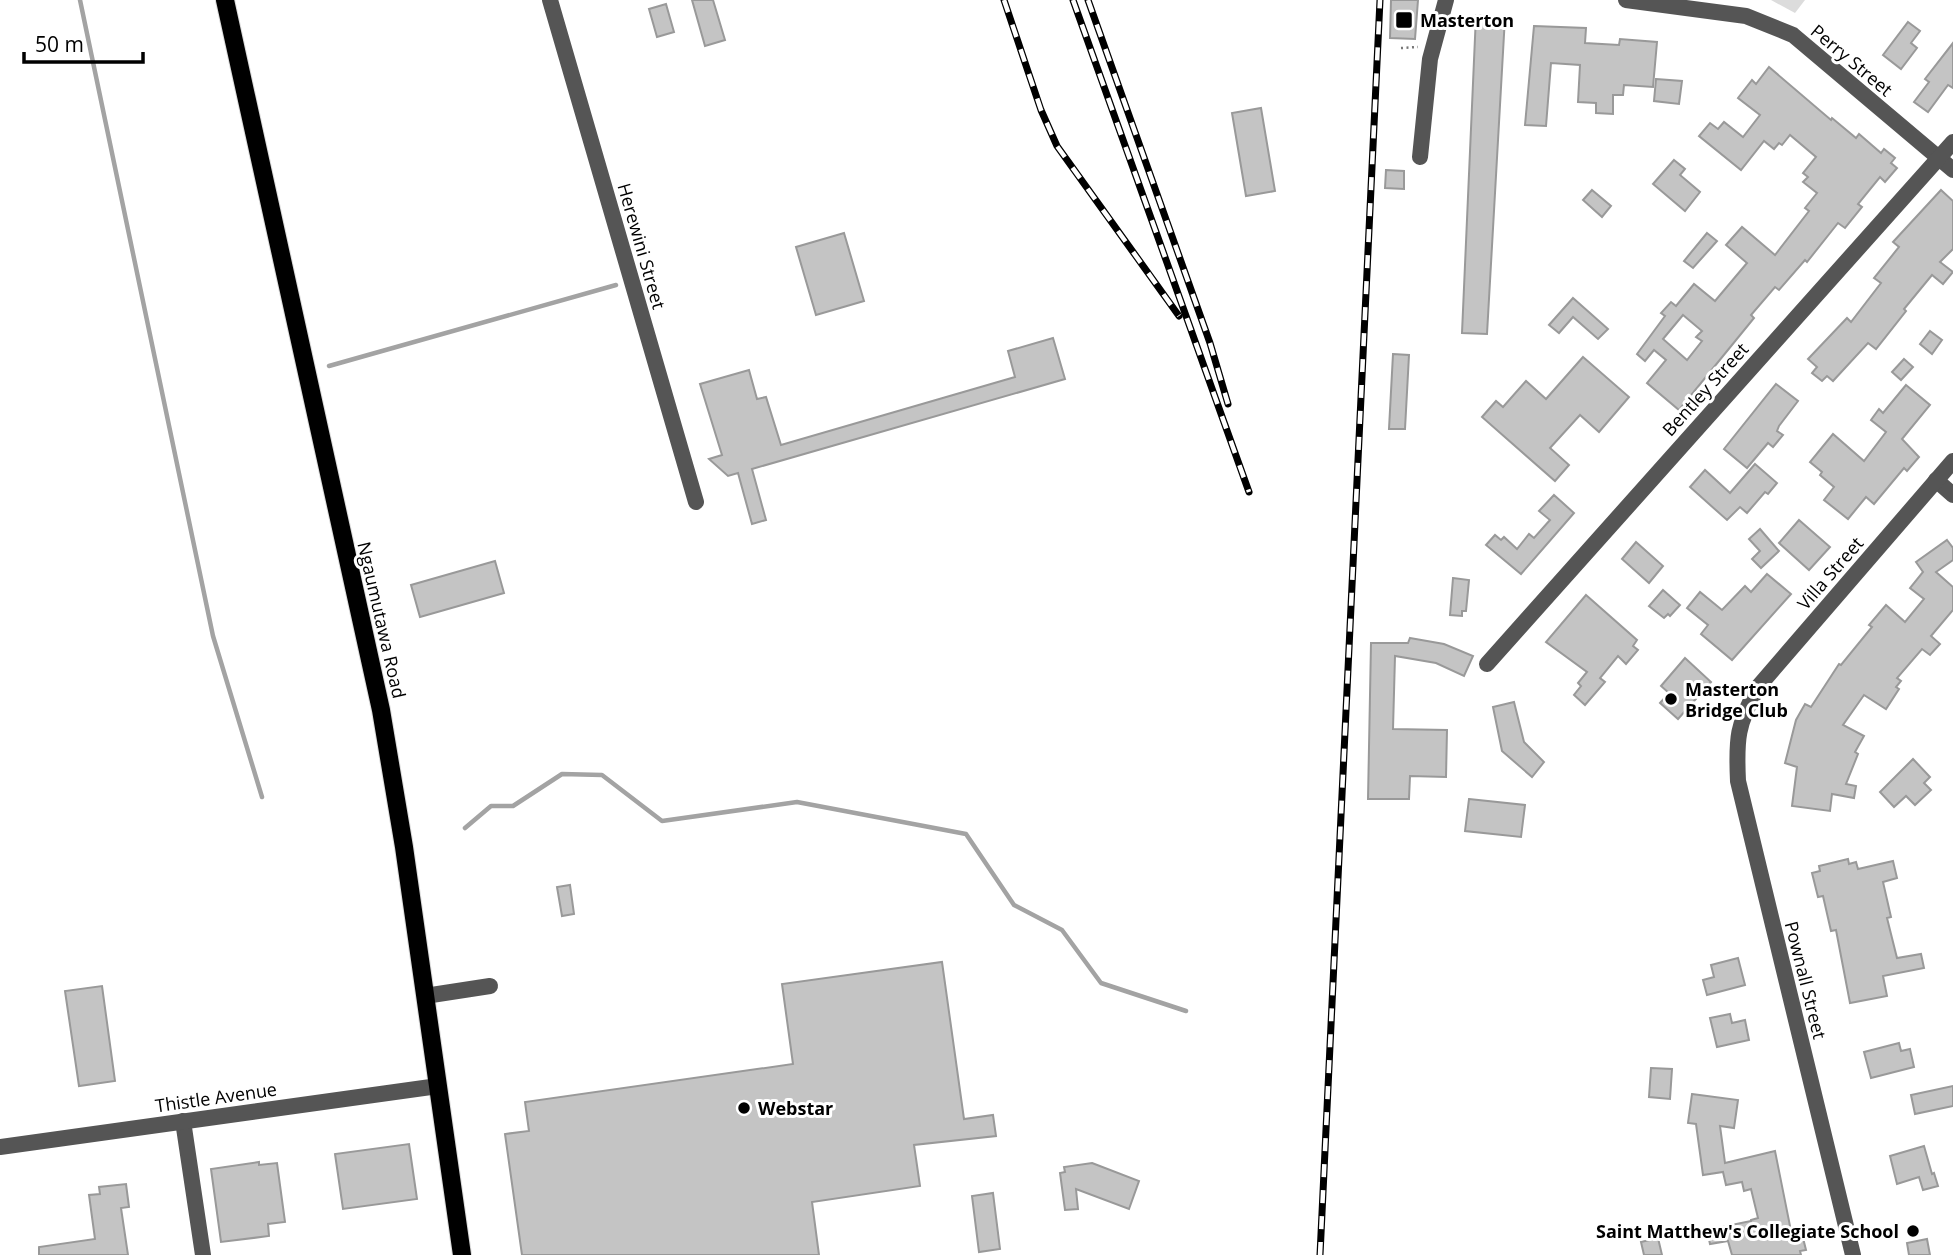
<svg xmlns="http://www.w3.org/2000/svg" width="1953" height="1255" font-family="'Open Sans',sans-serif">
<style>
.green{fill:#dcdcdc}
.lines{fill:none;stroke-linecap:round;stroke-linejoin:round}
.stream{stroke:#a3a3a3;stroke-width:4.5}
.building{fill:#c4c4c4;stroke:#999;stroke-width:2;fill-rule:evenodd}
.major-casing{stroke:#dbdbdb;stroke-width:20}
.path{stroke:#777;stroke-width:2.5;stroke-dasharray:2 3.5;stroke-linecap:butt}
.minor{stroke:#555;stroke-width:16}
.major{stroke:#000;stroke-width:18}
.rail-casing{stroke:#000;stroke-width:7}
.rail{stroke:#fff;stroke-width:4.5;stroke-dasharray:13;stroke-linecap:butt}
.poi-dot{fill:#000;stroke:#fff;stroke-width:2.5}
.labels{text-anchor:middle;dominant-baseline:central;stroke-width:6;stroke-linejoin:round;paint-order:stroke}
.poi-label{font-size:18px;font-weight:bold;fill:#000;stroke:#fff;text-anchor:start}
.street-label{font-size:18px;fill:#000;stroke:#fff}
</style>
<rect width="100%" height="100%" fill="#fff"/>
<!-- green -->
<path class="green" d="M1771 0H1805L1795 13Z"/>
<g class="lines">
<!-- stream -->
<g class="stream">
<path d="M80 0 213 636 262 797"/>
<path d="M329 366 616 285"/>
<path d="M465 828 491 806H513L562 774 602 775 662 821 797 802 966 834 1014 905 1062 930 1101 983 1186 1011"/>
</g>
</g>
<!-- building -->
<g class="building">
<path d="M692 0H713L725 40 705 46Z"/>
<path d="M1391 0H1418L1415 39 1390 38Z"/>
<path d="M666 4 674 32 657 37 649 9Z"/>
<path d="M1476 15 1505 17 1487 334 1462 333Z"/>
<path d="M1908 22 1920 31 1911 43 1917 48 1901 69 1883 55Z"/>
<path d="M1534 26 1586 28 1585 43 1619 45 1620 39 1657 42 1653 87 1624 85 1623 95H1613V114L1596 113V103L1578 102 1580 65 1551 63 1546 126 1525 125Z"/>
<path d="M1953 43V88L1948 85 1928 112 1914 102 1929 82 1925 79Z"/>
<path d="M1769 67 1831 120 1832 118 1856 138 1859 134 1881 153 1884 149 1895 158 1891 163 1897 168 1885 182 1880 177 1858 204 1862 207 1845 228 1838 223 1807 262 1805 260 1779 290 1775 287 1751 315 1754 318 1679 410 1647 383 1666 360 1654 350 1645 361 1637 354 1665 316 1661 313 1671 302 1676 306 1694 284 1715 301 1747 263 1726 245 1742 227 1775 255 1809 211 1805 208 1817 193 1803 182 1808 177 1803 173 1816 157 1790 135 1782 145 1779 143 1774 149 1764 141 1741 170 1699 136 1710 123 1718 129 1724 122 1743 137 1760 115 1738 98 1752 80 1756 84ZM1683 315 1702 331 1696 337 1702 341 1687 360 1663 339Z"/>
<path d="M1656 79 1682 81 1679 104 1654 101Z"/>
<path d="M1261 108 1275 191 1246 196 1232 113Z"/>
<path d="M1674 160 1685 169 1680 175 1700 192 1685 211 1653 184Z"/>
<path d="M1386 170 1404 171V189L1385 188Z"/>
<path d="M1592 190 1611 206 1602 217 1583 200Z"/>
<path d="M1941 190 1953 201V249L1940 262 1953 272 1943 284 1932 275 1904 309 1906 311 1876 349 1868 343 1833 381 1827 376 1822 381 1812 373 1817 367 1808 359 1847 318 1851 322 1881 283 1874 278 1899 247 1893 242Z"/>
<path d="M844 233 864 301 816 315 796 247Z"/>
<path d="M1707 233 1717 241 1693 268 1684 261Z"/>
<path d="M1573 298 1608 329 1598 339 1573 317 1559 333 1549 325Z"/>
<path d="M1930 331 1942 340 1932 354 1920 344Z"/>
<path d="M1053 338 1065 379 752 469 766 520 752 524 738 473 728 476 709 459 722 455 700 384 749 370 757 399 766 397 781 445 1015 377 1008 351Z"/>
<path d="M1393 354 1409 355 1405 429H1389Z"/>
<path d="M1583 357 1629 397 1599 432 1580 415 1550 448 1569 465 1555 481 1482 417 1496 401 1503 407 1526 381 1546 399Z"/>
<path d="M1904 359 1913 367 1901 380 1892 372Z"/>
<path d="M1776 384 1798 401 1779 426 1777 431 1783 435 1773 447 1768 443 1747 468 1724 449Z"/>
<path d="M1906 385 1930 405 1902 439 1919 457 1907 471 1904 468 1874 504 1866 497 1848 519 1824 500 1834 487 1820 475 1822 472 1810 462 1833 434 1864 461 1886 432 1871 420 1879 409 1883 413Z"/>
<path d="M1755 464 1777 483 1768 494 1765 492 1747 513 1740 507 1727 520 1690 487 1705 470 1730 493Z"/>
<path d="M1554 495 1574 513 1521 574 1486 545 1495 535 1501 540 1504 537 1517 549 1529 534 1534 538 1550 520 1539 511Z"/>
<path d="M1799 520 1830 547 1809 570 1779 543Z"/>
<path d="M1760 529 1779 551 1761 568 1752 559 1760 551 1749 539Z"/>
<path d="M1947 540 1953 548V560L1936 572 1953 587V610L1931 636 1940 644 1930 655 1922 649 1897 678 1901 681 1896 687 1899 689 1886 709 1864 695 1843 725 1864 736 1855 752 1858 754 1846 784 1856 786 1854 798 1832 794 1830 811 1792 806 1797 767 1785 763 1796 720 1805 704 1811 707 1839 664 1841 665 1872 627 1869 625 1886 605 1905 622 1924 599 1910 588 1923 572 1916 562Z"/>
<path d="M1636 542 1663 566 1649 583 1622 559Z"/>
<path d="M495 561 504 593 420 617 411 585Z"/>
<path d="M1767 574 1791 594 1732 660 1701 634 1708 625 1687 608 1700 592 1722 610 1745 586 1751 592Z"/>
<path d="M1453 578 1469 580 1466 611H1462V616L1450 615Z"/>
<path d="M1663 590 1680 605 1670 616 1668 614 1664 618 1649 606Z"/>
<path d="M1586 595 1637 640 1633 646 1638 650 1626 664 1618 656 1600 678 1605 682 1585 705 1574 695 1581 686 1578 683 1587 672 1546 642Z"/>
<path d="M1410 638 1444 644 1473 656 1464 676 1436 663 1395 656 1393 729 1447 730 1446 777 1410 776 1409 799H1368L1371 643H1408Z"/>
<path d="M1685 658 1711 682 1678 719 1660 703 1669 693 1661 686Z"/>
<path d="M1514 702 1524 742 1544 762 1532 777 1502 751 1493 707Z"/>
<path d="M1913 759 1930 777 1924 783 1931 790 1915 805 1906 796 1894 807 1880 792Z"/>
<path d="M1469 799 1525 805 1521 837 1465 831Z"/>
<path d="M1848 859 1849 864 1856 862 1858 869 1893 861 1897 878 1883 882 1891 917 1887 918 1897 958 1921 954 1924 968 1883 976 1887 996 1850 1003 1836 930 1831 931 1823 896 1818 897 1812 873 1820 871 1819 866Z"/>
<path d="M570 885 574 914 562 916 557 887Z"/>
<path d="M1738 958 1745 985 1707 995 1703 980 1714 977 1711 965Z"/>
<path d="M942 962 964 1119 993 1115 996 1136 914 1145 920 1186 812 1202 819 1255H522L505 1134 529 1131 525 1102 793 1064 782 984Z"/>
<path d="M102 986 115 1081 79 1086 65 991Z"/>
<path d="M1730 1014 1732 1023 1745 1020 1749 1040 1717 1047 1710 1018Z"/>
<path d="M1899 1043 1901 1051 1910 1049 1914 1067 1871 1078 1864 1052Z"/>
<path d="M1651 1068 1672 1069 1670 1099 1649 1097Z"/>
<path d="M1953 1086V1106L1915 1114 1911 1095Z"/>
<path d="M1692 1094 1738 1100 1734 1128 1720 1126 1725 1163 1775 1151 1793 1241 1803 1238 1806 1250 1800 1251 1801 1255H1732L1728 1241 1710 1244 1707 1230 1751 1221V1220L1758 1218 1751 1189 1744 1191 1742 1182 1726 1185 1723 1172 1703 1175 1696 1124 1688 1123Z"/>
<path d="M409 1144 417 1199 343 1209 335 1154Z"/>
<path d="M1924 1146 1932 1174 1934 1173 1938 1186 1923 1190 1919 1177 1897 1184 1890 1156Z"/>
<path d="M259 1162V1165L277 1163 285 1222 268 1224 269 1236 221 1242 211 1169Z"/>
<path d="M1092 1163 1139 1181 1129 1209 1076 1189 1078 1209 1065 1210 1060 1173 1065 1172 1064 1167Z"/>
<path d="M126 1184 129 1207 121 1208 128 1255H39V1247L95 1239 89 1195 100 1194 99 1187Z"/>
<path d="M993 1193 1000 1249 979 1252 972 1196Z"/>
<path d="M1658 1238 1662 1255H1644L1641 1242Z"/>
<path d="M1927 1239 1930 1255H1909L1907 1243Z"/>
</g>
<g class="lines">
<defs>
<path id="major" d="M225 0 381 710 404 847 462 1255"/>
</defs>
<!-- major casing -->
<use href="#major" class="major-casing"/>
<!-- path -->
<path class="path" d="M1401 48 1418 47"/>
<!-- minor -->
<g class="minor">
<path d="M550 0 696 502"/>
<path d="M1626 0 1746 16 1793 35 1953 170"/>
<path d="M1420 157 1430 59 1446 0"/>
<path d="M1936 480 1953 495"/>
<path d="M1487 664 1953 142"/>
<path d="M425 996 490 986"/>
<path d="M183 1121 203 1255"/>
<path d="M0 1147 438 1086"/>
<path d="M1853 1255 1738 781C1736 739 1737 724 1758 687L1953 461"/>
</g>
<!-- major -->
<use href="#major" class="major"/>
<defs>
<g id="rail">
<path d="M1004 0 1041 110 1057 146 1179 316"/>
<path d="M1073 0 1249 492"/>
<path d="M1088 0 1210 343 1228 404"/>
<path d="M1320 1255 1380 0"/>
</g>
</defs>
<!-- rail casing -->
<use href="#rail" class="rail-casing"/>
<!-- rail -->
<use href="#rail" class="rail"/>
</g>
<!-- markers -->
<g class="poi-dot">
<rect x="1395" y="11" width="18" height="18" rx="3.5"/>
<circle cx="1671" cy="699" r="7"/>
<circle cx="744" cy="1108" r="7"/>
<circle cx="1913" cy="1231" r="7"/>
</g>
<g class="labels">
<!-- poi labels -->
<g class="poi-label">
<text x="1420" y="20">Masterton</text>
<text x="1685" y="689">Masterton<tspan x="1685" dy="21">Bridge Club</tspan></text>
<text x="758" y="1108">Webstar</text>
<text x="1899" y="1231" text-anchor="end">Saint Matthew's Collegiate School</text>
</g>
<!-- street labels -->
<g class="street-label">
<text transform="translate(1852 60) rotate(40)">Perry Street</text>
<text transform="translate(642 246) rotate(74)">Herewini Street</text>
<text transform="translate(1705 389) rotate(-48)">Bentley Street</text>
<text transform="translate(1830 573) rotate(-49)">Villa Street</text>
<text transform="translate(382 620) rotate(77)">Ngaumutawa Road</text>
<text transform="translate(1806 980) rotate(76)">Pownall Street</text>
<text transform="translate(216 1097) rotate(-8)">Thistle Avenue</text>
</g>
</g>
<!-- scale -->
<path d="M24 52v10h119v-10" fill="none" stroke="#000000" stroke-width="3.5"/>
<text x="35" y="52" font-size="21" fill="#000000" stroke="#ffffff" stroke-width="5" paint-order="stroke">50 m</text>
</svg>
